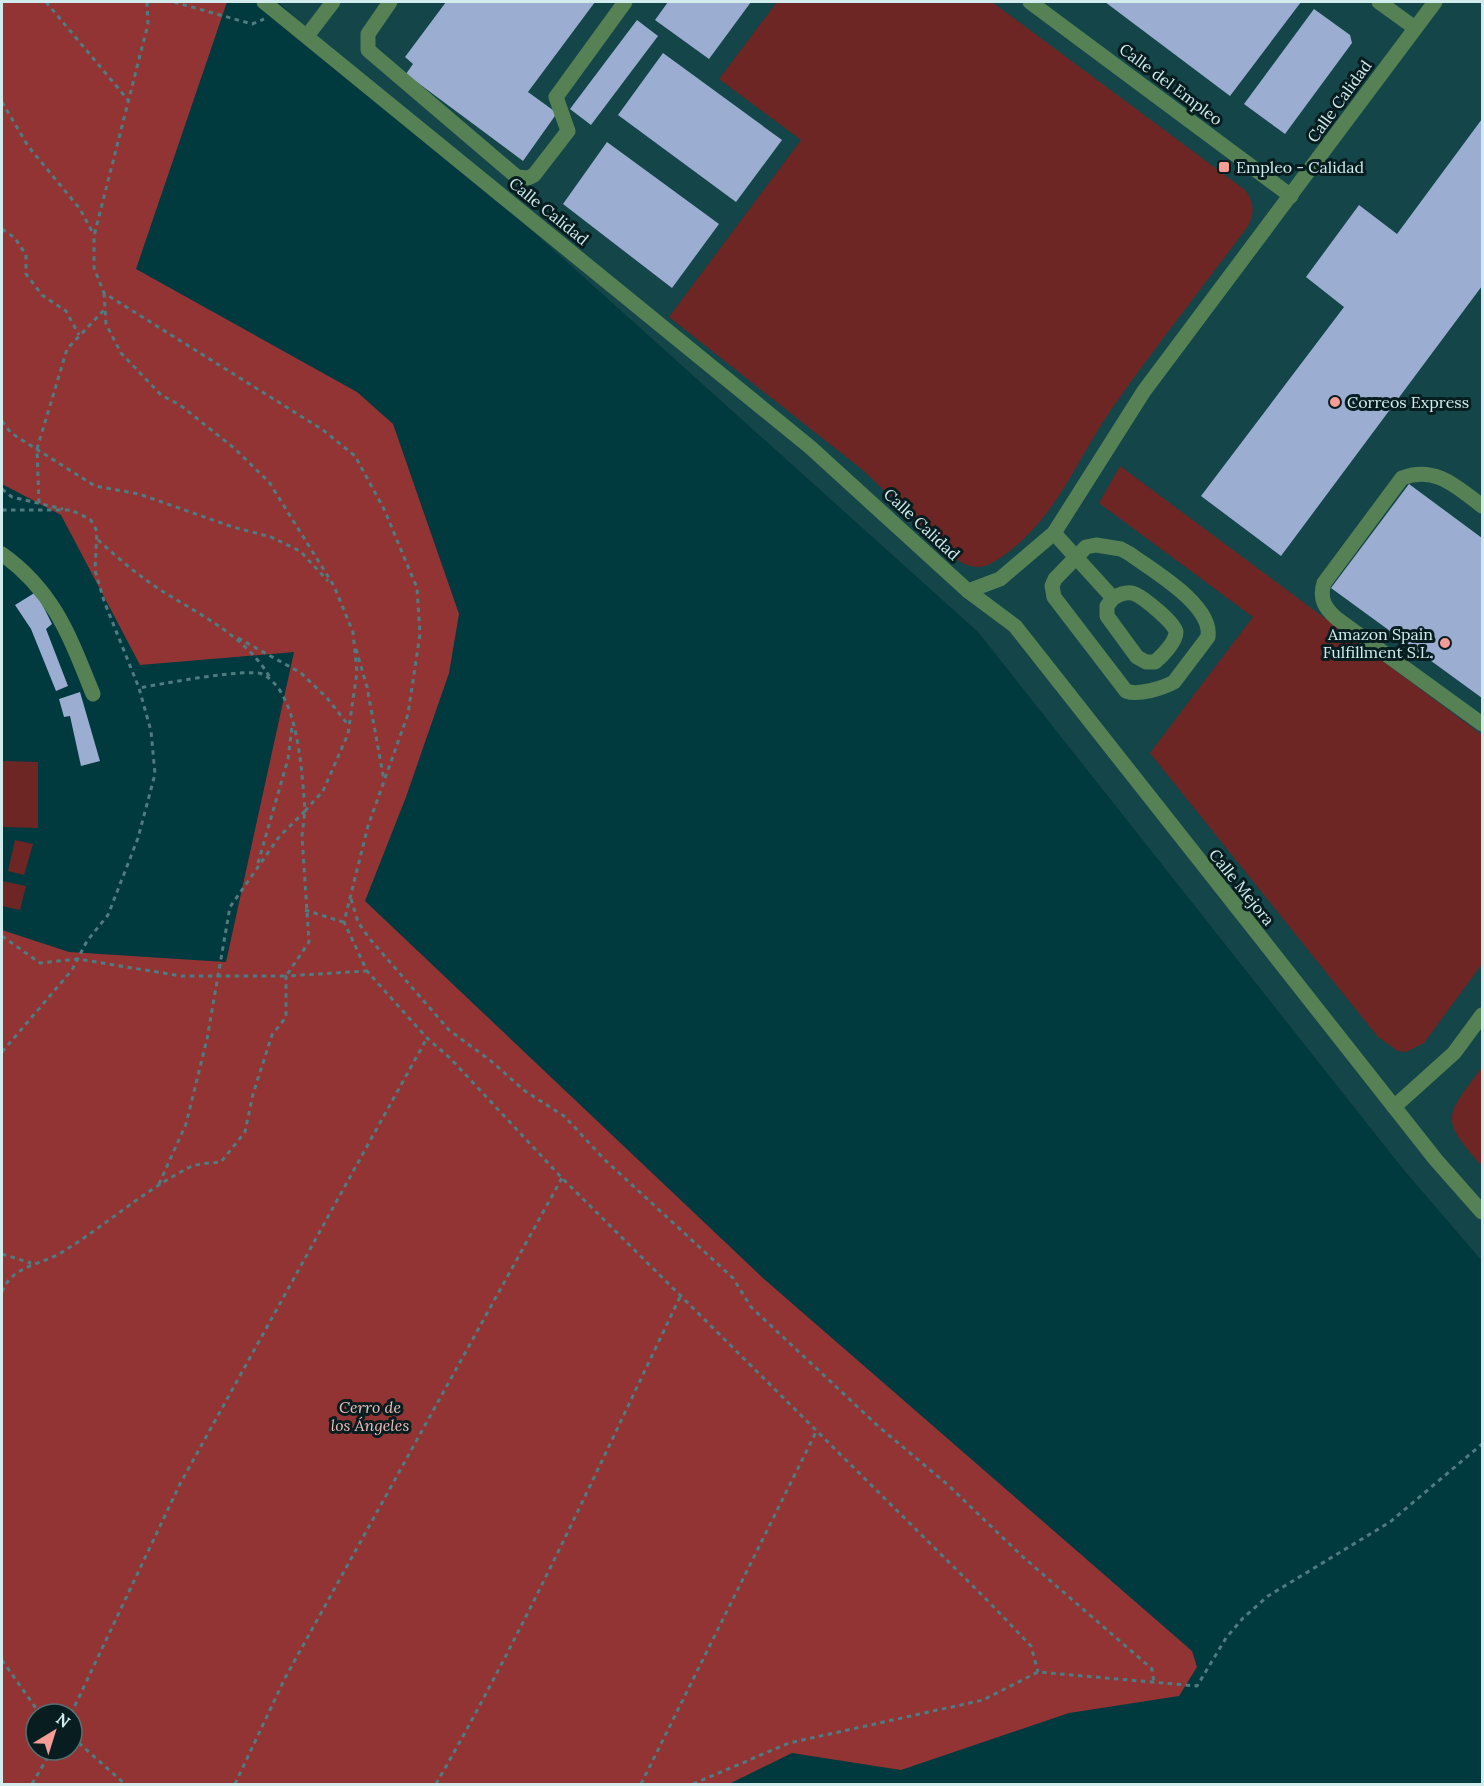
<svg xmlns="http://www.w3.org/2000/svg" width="1484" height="1786" font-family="Lora,serif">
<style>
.built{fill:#134549}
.green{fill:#6e2625}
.forest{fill:#923434;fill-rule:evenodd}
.building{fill:#9badd0}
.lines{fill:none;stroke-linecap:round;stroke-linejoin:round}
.path{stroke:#4f7c80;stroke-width:3;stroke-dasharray:4.5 4.5;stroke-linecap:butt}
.minor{stroke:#558154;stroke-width:15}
.poi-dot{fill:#f59c96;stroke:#071d1f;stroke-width:2}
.labels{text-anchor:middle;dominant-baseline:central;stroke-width:6;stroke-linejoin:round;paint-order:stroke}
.street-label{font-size:16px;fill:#d2ecee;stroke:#071d1f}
.poi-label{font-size:16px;fill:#d2ecee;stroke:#071d1f;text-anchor:start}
.park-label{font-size:16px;font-style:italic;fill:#f3bdb9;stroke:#071d1f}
</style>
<rect width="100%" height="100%" fill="#00393e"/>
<!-- built -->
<path class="built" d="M278 2H1482V1261L1403 1169 978 632Z"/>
<!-- green -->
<g class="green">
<path d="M777 2H992L1245 190C1254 202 1255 213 1248 226 1203 287 1155 347 1111 410 1073 465 1054 526 992 563 978 571 966 566 954 558L864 471 669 317 801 140 719 79Z"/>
<path d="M1120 466 1482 735V964L1424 1043 1406 1052 1398 1051 1378 1037 1150 753 1253 617 1099 503Z"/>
<path d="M2 761 38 762V828L2 827Z"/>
<path d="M15 840 33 844 24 875 8 871Z"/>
<path d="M2 881 26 886 20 910 2 906Z"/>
<path d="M1482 1067V1166C1439 1117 1445 1118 1482 1067Z"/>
</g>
<!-- forest -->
<path class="forest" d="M2 2H227L136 269 357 392 393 424 459 614 449 673 406 797 365 901 764 1279 1192 1651 1197 1667 1179 1696 1069 1713 901 1770 792 1753 729 1784H2V930L69 952 226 962 294 652 140 665 61 515 2 484ZM36 1714H72V1750H36Z"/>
<!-- building -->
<g class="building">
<path d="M446 2H595L528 92 557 113 523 161 406 74 413 64 405 57Z"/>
<path d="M668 2H751L709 59 655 20Z"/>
<path d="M1105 2H1301L1230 96Z"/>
<path d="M1314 9 1350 35 1352 43 1285 134 1244 104Z"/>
<path d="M637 20 658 36 591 125 570 109Z"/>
<path d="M663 53 782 140 736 202 618 115Z"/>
<path d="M1482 119V286L1281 556 1201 496 1344 307 1306 277 1359 205 1397 234Z"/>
<path d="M607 142 719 224 672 288 563 204Z"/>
<path d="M1409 484 1482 538V698L1331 588Z"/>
<path d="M36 592 52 624 46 629 68 686 56 691 31 629 15 605Z"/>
<path d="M80 692 100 761 81 766 70 716 64 717 59 699Z"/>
</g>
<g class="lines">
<!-- path -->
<g class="path">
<path d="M46 2 128 100"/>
<path d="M147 2 148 24 94 236V268L104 293 323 430 355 456 384 509 417 588 420 634 408 714 368 826 344 922 367 971 427 1038 450 1058 562 1178 989 1602 1031 1646 1038 1672"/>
<path d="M174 2 252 24 264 19"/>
<path d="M2 102 28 146 80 209 94 235"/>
<path d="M2 229 15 238 26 255V274L42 295 66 311 79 335"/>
<path d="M104 293 106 324 121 353 161 395 180 405 234 448 269 482 334 586 353 632 357 672 348 734 323 791 305 811C302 775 299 691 262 674 248 668 159 684 139 688"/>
<path d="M2 421 11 433 95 486 139 494 233 527 271 537 300 551 328 581"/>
<path d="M2 489 12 497 63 509"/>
<path d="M39 503 37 449 67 349 105 309"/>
<path d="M2 510H71L90 519 97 531 95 570 104 601 139 688 151 731 155 774 138 838 108 915 87 941 72 970 2 1052"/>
<path d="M98 540C119 559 142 579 167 594 206 618 247 638 271 679"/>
<path d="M238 638 301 673 327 698 349 726"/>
<path d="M356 649 367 687 384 780"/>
<path d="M258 863 288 759 292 727"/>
<path d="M351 899 358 922 369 938 449 1030 491 1061 525 1091 564 1116 605 1160 733 1278 751 1307 799 1352 878 1426 948 1485 1023 1557 1152 1669 1154 1683"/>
<path d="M305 910 343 922"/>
<path d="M2 936 40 963 78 959 181 976H286L309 942 302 836 305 811"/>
<path d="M159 1184 186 1124 207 1039 230 907 279 837 305 811"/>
<path d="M2 1254 31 1263"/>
<path d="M2 1292C13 1264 43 1265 64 1251 107 1224 145 1190 190 1167 199 1163 212 1163 221 1162L245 1132 253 1094 272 1035 286 1017V976L367 971"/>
<path d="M2 1660 40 1714"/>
<path d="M71 1714 180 1484 427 1038"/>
<path d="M72 1737 125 1784"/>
<path d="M32 1784 52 1750"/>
<path d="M235 1784 285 1678 562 1178"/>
<path d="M436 1784C527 1626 602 1459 681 1295"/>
<path d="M641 1784 817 1430"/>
<path d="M693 1784 789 1743 983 1700 1038 1672 1197 1686 1226 1638 1243 1618 1268 1596 1390 1522 1482 1444"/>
</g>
<!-- minor -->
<g class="minor">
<path d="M264 2 810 447 968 591 1015 626 1436 1160 1482 1212"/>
<path d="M390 2 368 34V50L517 177 528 178 534 175 568 131 556 97 625 2"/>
<path d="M1030 2 1291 196"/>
<path d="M1379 2 1415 28"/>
<path d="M307 36 333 2"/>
<path d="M1482 506C1457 487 1435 465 1402 478L1324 583C1319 599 1325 608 1336 618L1482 724"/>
<path d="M1054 533 1113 598 1107 606V616L1137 657 1146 662H1155C1162 656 1176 642 1176 632 1175 623 1144 598 1135 594 1128 591 1120 594 1113 598"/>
<path d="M1096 545 1121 549 1130 554C1153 571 1213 605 1208 637L1174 682C1163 688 1138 696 1126 691L1054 597 1052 586 1055 579 1086 547Z"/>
<path d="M2 554C54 591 70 637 93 694"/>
<path d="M968 591 1000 579 1054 533 1144 391 1435 2"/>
<path d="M1394 1107 1454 1053 1482 1015"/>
</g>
</g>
<!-- markers -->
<g class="poi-dot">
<rect x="1218" y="161" width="12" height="12" rx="3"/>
<circle cx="1335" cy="402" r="6"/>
<circle cx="1445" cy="643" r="6"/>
</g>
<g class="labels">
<!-- street labels -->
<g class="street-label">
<text transform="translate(1171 84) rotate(37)">Calle del Empleo</text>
<text transform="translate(1339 101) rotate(-54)">Calle Calidad</text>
<text transform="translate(549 211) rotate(39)">Calle Calidad</text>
<text transform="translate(922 524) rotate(43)">Calle Calidad</text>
<text transform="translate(1242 887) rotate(51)">Calle Mejora</text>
</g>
<!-- poi labels -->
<g class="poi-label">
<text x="1236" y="167">Empleo - Calidad</text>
<text x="1347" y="402">Correos Express</text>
<text x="1433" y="634" text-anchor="end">Amazon Spain<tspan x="1433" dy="18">Fulfillment S.L.</tspan></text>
</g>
<!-- park labels -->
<g class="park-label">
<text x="370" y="1407">Cerro de<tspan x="370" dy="18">los Ángeles</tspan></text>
</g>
</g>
<!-- border -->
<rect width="1484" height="1786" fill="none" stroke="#d2ecee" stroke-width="6"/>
<!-- north arrow -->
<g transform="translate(54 1732) rotate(38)"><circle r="28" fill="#071d1f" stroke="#587072" stroke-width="1.5"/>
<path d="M0-4.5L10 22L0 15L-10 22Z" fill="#f59c96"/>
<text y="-9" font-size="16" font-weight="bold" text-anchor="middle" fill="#d2ecee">N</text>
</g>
</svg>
